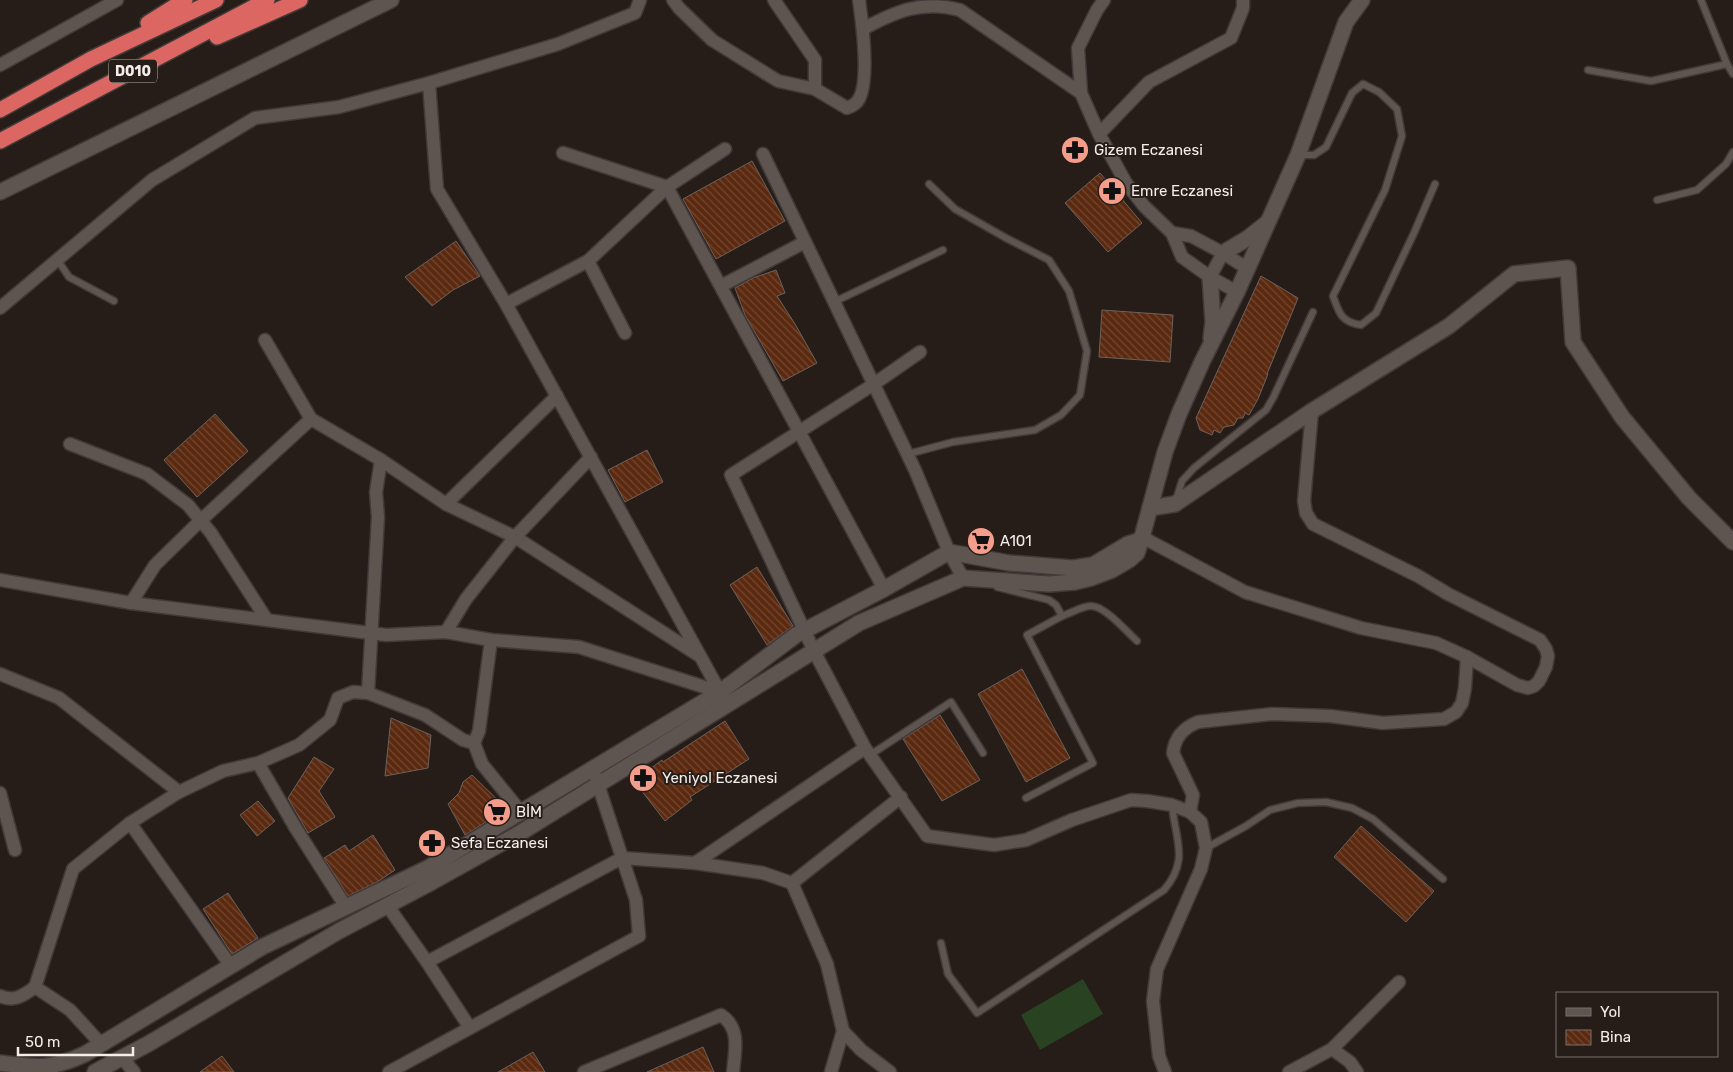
<svg xmlns="http://www.w3.org/2000/svg" width="1733" height="1072" font-family="Rubik,sans-serif">
<style>
.garden{fill:#294221}
.building{fill:url(#building-back-hatch);stroke:#6c615c}
.lines{fill:none;stroke-linecap:round;stroke-linejoin:round}
.service-casing{stroke:#413a38;stroke-width:9}
.minor-casing{stroke:#413a38;stroke-width:15}
.tertiary-casing{stroke:#413a38;stroke-width:18}
.secondary-casing{stroke:#413a38;stroke-width:18}
.trunk-casing{stroke:#413a38;stroke-width:18}
.service{stroke:#5f5550;stroke-width:6}
.minor{stroke:#5f5550;stroke-width:12}
.tertiary{stroke:#5f5550;stroke-width:15}
.secondary{stroke:#5f5550;stroke-width:15}
.trunk{stroke:#db6662;stroke-width:15}
.labels{text-anchor:middle;dominant-baseline:central;stroke-width:4;stroke-linejoin:round;paint-order:stroke}
.shield{fill:#261d19;stroke:#b6afac;stroke-width:1}
.shield-label{font-size:14px;font-weight:bold;fill:#f4eeeb}
.poi-label{font-size:15px;fill:#f4eeeb;stroke:#261d19;text-anchor:start}
</style>
<defs>
<pattern id="building-back-hatch" width="6" height="6" patternUnits="userSpaceOnUse" patternTransform="scale(1.25)"><rect width="6" height="6" fill="#5b290f"/><path d="M-1 5l2 2M0 0l6 6M5-1l2 2" fill="none" stroke="#734832"/></pattern>
</defs>
<rect width="100%" height="100%" fill="#261d19"/>
<!-- garden -->
<path class="garden" d="M1083 979 1103 1014 1040 1050 1021 1015Z"/>
<!-- building -->
<g class="building">
<path d="M752 161 785 221 716 259 683 199Z"/>
<path d="M1100 173 1142 223 1108 252 1065 203Z"/>
<path d="M456 241 480 276 453 290 432 306 405 277Z"/>
<path d="M776 270 785 293 777 296 795 324 817 363 783 381 745 315 735 288 753 278Z"/>
<path d="M1261 276 1298 298 1267 374H1268L1258 399 1249 415 1245 413 1243 418H1238L1234 425 1224 427 1220 433 1214 430 1212 435 1200 430 1196 418Z"/>
<path d="M1102 310 1173 315 1170 362 1099 357Z"/>
<path d="M215 414 248 451 197 497 164 460Z"/>
<path d="M647 450 663 482 625 502 608 470Z"/>
<path d="M757 567 793 626 767 645 730 585Z"/>
<path d="M1022 669 1070 758 1026 782 978 694Z"/>
<path d="M940 715 980 780 942 801 903 739Z"/>
<path d="M391 718 431 735 428 768 385 776Z"/>
<path d="M725 721 749 759 690 797 692 800 665 821 634 781 662 760 663 762Z"/>
<path d="M314 757 334 769 319 791 335 817 308 833 288 798Z"/>
<path d="M472 775 507 809 465 835 448 804 459 793 463 782Z"/>
<path d="M258 801 275 821 257 836 240 815Z"/>
<path d="M1361 826 1434 891 1406 922 1334 857Z"/>
<path d="M373 835 395 870 377 882 348 896 324 858 345 845 349 851Z"/>
<path d="M228 893 258 938 232 954 203 909Z"/>
<path d="M703 1047 714 1072H647Z"/>
<path d="M533 1052 545 1072H498Z"/>
<path d="M222 1056 234 1072H200Z"/>
</g>
<g class="lines">
<defs>
<g id="service">
<path d="M1701 0 1727 64 1733 74"/>
<path d="M1588 70 1651 81 1727 64"/>
<path d="M1299 155H1314L1326 147 1352 93 1363 84 1379 92 1397 109 1402 136 1385 190 1333 296C1339 313 1341 322 1361 325L1376 313 1414 233 1435 184"/>
<path d="M1657 200 1697 190 1726 164 1733 152"/>
<path d="M57 259 69 277 114 301"/>
<path d="M834 302 943 250"/>
<path d="M908 454 953 442 1035 430 1061 415 1080 395 1087 351 1069 291 1049 260 1006 238 955 209 929 184"/>
<path d="M1176 500 1182 481 1194 468 1266 410 1273 398 1313 312"/>
<path d="M997 587 1049 600 1056 605 1062 616 1027 635 1093 763 1026 798"/>
<path d="M1062 616C1071 613 1082 606 1091 606 1105 606 1127 632 1137 641"/>
<path d="M870 755 951 702 983 753"/>
<path d="M1206 848 1246 826 1270 810 1298 803 1326 802 1352 808 1373 819 1443 879"/>
<path d="M941 943 948 974 977 1013 1164 890C1190 860 1175 839 1172 805"/>
</g>
<g id="minor">
<path d="M673 0 679 8 712 40 778 81 815 89 847 108C850 107 855 104 857 102 871 85 862 21 859 0"/>
<path d="M774 0 815 60V89"/>
<path d="M1104 0 1097 10 1078 48 1081 93 1099 134 1126 183 1144 206 1172 233 1182 257 1210 277 1237 292"/>
<path d="M863 29C896 11 922 0 960 10L1081 93"/>
<path d="M0 65 117 0"/>
<path d="M429 83 437 189 506 304 720 692"/>
<path d="M1099 134 1149 82 1231 38 1243 8V0"/>
<path d="M563 153 667 187 884 589"/>
<path d="M763 154 915 470 949 552 963 578"/>
<path d="M1172 233 1191 236 1223 253 1248 269"/>
<path d="M588 261 625 333"/>
<path d="M1210 277 1223 253"/>
<path d="M721 286 805 242"/>
<path d="M506 304 588 261 667 187 725 149"/>
<path d="M0 308 152 180 255 118 339 107 429 83 558 44 635 13 640 0"/>
<path d="M265 340 311 419 381 460 446 504"/>
<path d="M920 352 874 384 731 475 814 651 865 748 927 836 994 845 1026 840 1072 820 1131 800 1147 801 1172 805 1190 812 1201 822 1206 848 1201 869 1157 969 1153 1001 1159 1056 1165 1072"/>
<path d="M557 396 446 504 515 537 698 655"/>
<path d="M70 444 147 474 188 505 211 533 267 620"/>
<path d="M1142 537 1245 592 1361 628 1436 643 1467 657 1517 685 1528 688 1534 686 1539 681 1546 667 1548 656 1546 649 1540 640 1448 594 1418 576 1313 524 1306 513 1304 501 1312 411"/>
<path d="M0 580 131 603 386 635 446 632 491 640 579 647 720 692"/>
<path d="M131 603 155 565 200 521 311 419"/>
<path d="M446 632 466 599 515 537 591 457"/>
<path d="M491 640 479 731 474 743 482 764 521 812"/>
<path d="M0 674 59 698 179 792"/>
<path d="M368 693 378 517 376 492 381 460"/>
<path d="M258 763 295 827 346 907"/>
<path d="M0 793 15 850"/>
<path d="M1190 812 1193 795 1173 753C1175 737 1183 728 1198 722L1272 714 1330 716 1383 723 1444 719 1456 712 1462 703 1465 688 1467 657"/>
<path d="M130 823 231 966"/>
<path d="M695 863 763 873 792 883 827 964 843 1031 831 1072"/>
<path d="M792 883 901 797"/>
<path d="M387 905 427 962 470 1028"/>
<path d="M427 962 622 858 695 863 865 748"/>
<path d="M35 987 70 1010 101 1044"/>
<path d="M0 996C14 1002 23 996 35 987L73 869 130 823 179 792 223 771 258 763 299 745 330 720 338 698 353 692 368 693 425 715 463 740 474 743"/>
<path d="M843 1031 861 1050 890 1072"/>
<path d="M1332 1049 1399 982"/>
<path d="M122 1058 134 1072"/>
<path d="M389 1072 639 936 636 900 593 769"/>
<path d="M584 1072 721 1015C741 1028 735 1051 733 1072"/>
<path d="M1289 1072 1332 1049 1350 1062 1357 1072"/>
</g>
<g id="tertiary">
<path d="M1223 253 1248 238 1267 223"/>
<path d="M1210 277 1213 322 1211 338"/>
<path d="M1150 508 1175 504 1312 411 1449 326 1514 274 1568 268 1573 342 1622 417 1689 498 1733 542"/>
<path d="M0 1063C36 1068 51 1070 85 1054L262 947 428 868 720 692 796 635 884 589 949 552 1009 563 1073 568 1093 565 1128 544 1140 540"/>
<path d="M95 1072 148 1044 339 931 432 882 520 833 859 623 963 578 1049 584 1075 582 1091 578 1112 570 1129 560 1137 553 1142 537 1165 452 1179 414 1202 362 1237 292 1298 155 1346 22 1362 0"/>
</g>
<path id="secondary" d="M0 192 391 0"/>
<g id="trunk">
<path d="M148 23 185 0"/>
<path d="M217 37 300 0"/>
<path d="M0 110 91 59 216 0"/>
<path d="M0 141 267 0"/>
</g>
</defs>
<!-- service casing -->
<use href="#service" class="service-casing"/>
<!-- minor casing -->
<use href="#minor" class="minor-casing"/>
<!-- tertiary casing -->
<use href="#tertiary" class="tertiary-casing"/>
<!-- secondary casing -->
<use href="#secondary" class="secondary-casing"/>
<!-- trunk casing -->
<use href="#trunk" class="trunk-casing"/>
<!-- service -->
<use href="#service" class="service"/>
<!-- minor -->
<use href="#minor" class="minor"/>
<!-- tertiary -->
<use href="#tertiary" class="tertiary"/>
<!-- secondary -->
<use href="#secondary" class="secondary"/>
<!-- trunk -->
<use href="#trunk" class="trunk"/>
</g>
<!-- icons -->
<defs>
<symbol id="pharmacy-disc" viewBox="-11 -11 22 22"><circle r="9.5" fill="#f49d8b" stroke="#261d19"/><path d="M-2-6h4v4h4v4h-4v4h-4v-4h-4v-4h4Z" fill="#111"/></symbol>
<symbol id="supermarket-disc" viewBox="-11 -11 22 22"><circle r="9.5" fill="#f49d8b" stroke="#261d19"/><path d="M-6-5.5h2.5l.6 2H6L4.5 2H-2.5L-4.4-4H-6ZM-1.5 3.2a1.3 1.3 0 1 0 .1 0ZM3 3.2a1.3 1.3 0 1 0 .1 0Z" fill="#111"/></symbol>
</defs>
<g fill-rule="evenodd">
<use href="#pharmacy-disc" x="1059" y="134" width="32" height="32"/>
<use href="#pharmacy-disc" x="1096" y="175" width="32" height="32"/>
<use href="#supermarket-disc" x="965" y="525" width="32" height="32"/>
<use href="#pharmacy-disc" x="627" y="762" width="32" height="32"/>
<use href="#supermarket-disc" x="481" y="796" width="32" height="32"/>
<use href="#pharmacy-disc" x="416" y="827" width="32" height="32"/>
</g>
<g class="labels">
<!-- shield labels -->
<rect class="shield" x="109" y="59.5" width="48" height="23" rx="4"/>
<g class="shield-label">
<text x="133" y="71">D010</text>
</g>
<!-- poi labels -->
<g class="poi-label">
<text x="1094" y="150">Gizem Eczanesi</text>
<text x="1131" y="191">Emre Eczanesi</text>
<text x="1000" y="541">A101</text>
<text x="662" y="778">Yeniyol Eczanesi</text>
<text x="516" y="812">BİM</text>
<text x="451" y="843">Sefa Eczanesi</text>
</g>
</g>
<!-- legend -->
<rect x="1556" y="992" width="162" height="65" fill="#261d19" stroke="#78716d"/>
<rect x="1566" y="1008" width="25" height="8" fill="#5f5550" stroke="#78716d"/>
<text x="1600" y="1017" font-size="15" fill="#f4eeeb">Yol</text>
<rect x="1566" y="1030" width="25" height="15" fill="url(#building-back-hatch)" stroke="#78716d"/>
<text x="1600" y="1042" font-size="15" fill="#f4eeeb">Bina</text>
<!-- scale -->
<path d="M18 1047v8h115v-8" fill="none" stroke="#f4eeeb" stroke-width="2.5"/>
<text x="25" y="1047" font-size="15" fill="#f4eeeb" stroke="#261d19" stroke-width="4" paint-order="stroke">50 m</text>
</svg>
